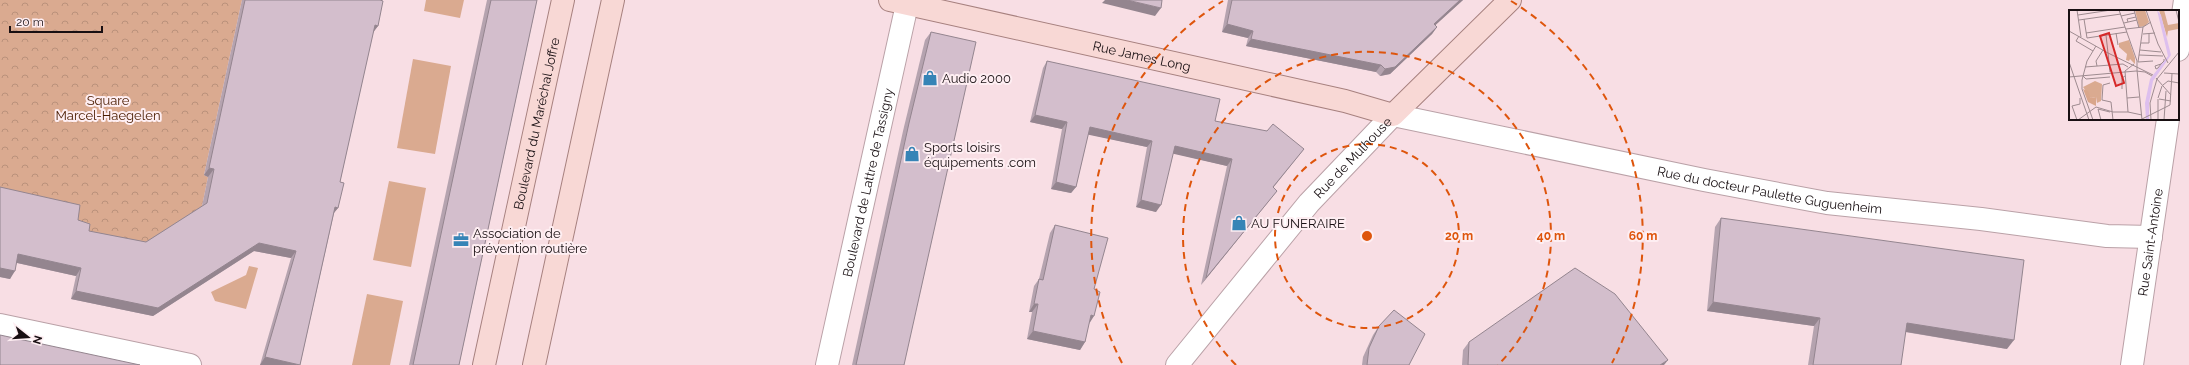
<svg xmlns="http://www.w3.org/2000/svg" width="2189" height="365" font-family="Raleway,sans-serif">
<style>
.grass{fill:#daaa90}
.park{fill:url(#park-crowns)}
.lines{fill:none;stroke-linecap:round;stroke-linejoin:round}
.minor-casing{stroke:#baa1a7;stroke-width:24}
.major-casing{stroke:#a7817f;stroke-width:24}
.minor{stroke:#fff;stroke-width:22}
.major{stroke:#f8d8d5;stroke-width:22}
.wall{fill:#b5a3af}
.shaded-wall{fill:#94858f}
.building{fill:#d3becc;stroke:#94858f}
.ring{fill:none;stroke:#de550c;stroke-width:2;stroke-dasharray:7 5}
.labels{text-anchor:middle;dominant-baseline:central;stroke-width:4;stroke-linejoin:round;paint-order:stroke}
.street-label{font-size:13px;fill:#180f12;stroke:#feeef2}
.poi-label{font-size:13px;fill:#180f12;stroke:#feeef2;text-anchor:start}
.park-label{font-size:13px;fill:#4a1c00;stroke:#feeef2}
.inset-road{fill:none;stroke:#9e8b90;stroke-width:1}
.view{fill:#d62828;fill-opacity:0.15;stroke:#d62828;stroke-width:2}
.inset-edge{fill:none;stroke:#180f12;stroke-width:2}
.centre{fill:#de550c;stroke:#feeef2;stroke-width:2}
.ring-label{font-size:12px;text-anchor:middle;font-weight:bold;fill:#de550c;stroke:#feeef2;stroke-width:4;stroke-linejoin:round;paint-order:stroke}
</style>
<defs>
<pattern id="park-crowns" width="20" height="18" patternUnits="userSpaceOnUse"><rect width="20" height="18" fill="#daaa90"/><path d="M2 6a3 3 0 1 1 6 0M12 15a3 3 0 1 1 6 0" fill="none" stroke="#ba917b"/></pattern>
</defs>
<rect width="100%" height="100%" fill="#f8dee4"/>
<!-- grass -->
<g class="grass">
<path d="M426 0H464L460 18 424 11Z"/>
<path d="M413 59 451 66 435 154 397 148Z"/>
<path d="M389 181 426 188 411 267 373 260Z"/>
<path d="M249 266 258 268 246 309 215 301 211 292 246 275Z"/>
<path d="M367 294 403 301 390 365H352Z"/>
</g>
<!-- park -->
<path class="park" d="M0 0H242L204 175 208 177 201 211 141 250 83 238 0 196Z"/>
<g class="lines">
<defs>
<g id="minor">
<path d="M2178 50 2185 0"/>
<path d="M0 325 190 365"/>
<path id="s1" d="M827 365 908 0"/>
<path id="s2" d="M1177 365 1309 203 1393 115 1704 180 1827 203 1981 219 2107 236 2151 237"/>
<path id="s3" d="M2132 365 2168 119"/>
</g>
<g id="major">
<path id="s4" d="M890 0 1345 101 1393 115 1510 0"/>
<path id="s5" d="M484 365 563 0"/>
<path d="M534 365 613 0"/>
</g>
</defs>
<!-- minor casing -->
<use href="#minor" class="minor-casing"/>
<!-- major casing -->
<use href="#major" class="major-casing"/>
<!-- minor -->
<use href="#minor" class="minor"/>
<!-- major -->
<use href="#major" class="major"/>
</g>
<!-- wall -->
<g class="wall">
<path d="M242 0H380L378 26 373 32 340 182 338 208 334 213 300 365H260L291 258 254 251 153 316 71 299 76 276 17 263 10 279 0 277V187L78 220 89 231 146 242 202 206 208 177 204 175Z"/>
<path d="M487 0H537L459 365H409Z"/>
<path d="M1228 0H1463L1435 25 1437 27 1432 34 1390 74 1380 76 1376 72 1246 46 1248 38 1222 32Z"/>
<path d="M931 32 904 365H852L903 131 925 40Z"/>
<path d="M1047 61 1215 121 1304 149 1273 188 1277 191 1272 197 1201 285 1227 166 1173 153 1156 212 1136 207 1147 147 1088 134 1076 187 1071 193 1051 189 1062 129 1030 122 1043 68Z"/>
<path d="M1721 218 2007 349 1905 332 1901 365H1808L1814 326 1707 311 1715 227Z"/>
<path d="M1055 225 1094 289 1089 323 1085 342 1080 350 1027 339 1032 312H1029L1034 286 1039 279 1050 233Z"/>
<path d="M1379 326 1409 365H1362L1363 357 1373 335Z"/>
<path d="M1469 342 1664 365H1462L1463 350Z"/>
</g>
<!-- shaded-wall -->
<g class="shaded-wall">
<path d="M1105 0H1127L1161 8 1155 16 1102 3Z"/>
<path d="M1460 0H1463L1429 31 1434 24Z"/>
<path d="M1227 24 1253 31 1248 38 1222 32Z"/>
<path d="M375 25 378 26 372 34Z"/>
<path d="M1437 27 1432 34 1390 74 1380 76 1385 69Z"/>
<path d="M1251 39 1381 65 1376 72 1246 46Z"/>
<path d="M1035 115 1067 122 1062 129 1030 122Z"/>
<path d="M1090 127 1152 141 1147 147 1085 134Z"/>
<path d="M1175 146 1232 159 1227 166 1170 153Z"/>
<path d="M209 168 214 169 208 177 204 175Z"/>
<path d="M1056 182 1076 187 1071 193 1051 189Z"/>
<path d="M1277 191 1272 197 1201 285 1206 278Z"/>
<path d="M1141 200 1161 205 1156 212 1136 207Z"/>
<path d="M335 207 338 208 332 215Z"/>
<path d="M259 243 296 251 291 258 254 251 153 316 71 299 76 291Z"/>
<path d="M18 254 81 268 76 276 13 262Z"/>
<path d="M0 268 15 271 10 279 0 277Z"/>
<path d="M1713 302 1820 318 1814 326 1707 311Z"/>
<path d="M1034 304H1038L1032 312H1029Z"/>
<path d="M1091 315 1094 316 1089 324Z"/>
<path d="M1907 323 2014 340 2007 349 1901 331Z"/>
<path d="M1033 331 1085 342 1080 350 1027 339Z"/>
<path d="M265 357 300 365H260Z"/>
<path d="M1668 360 1664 365H1660Z"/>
</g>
<!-- building -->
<g class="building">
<path d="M245 0H380L383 1 378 26 375 25 340 182 344 183 338 208 335 207 300 365 265 357 296 251 259 243 158 308 76 291 81 268 18 254 15 271 0 268V187L80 205 78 220 90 224 89 231 146 242 207 203 214 169 209 168Z"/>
<path d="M491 0H537L459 365H413Z"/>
<path d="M1127 0H1162L1161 8Z"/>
<path d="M1232 0H1460L1434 24 1437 27 1395 67 1385 69 1381 65 1251 39 1253 31 1227 24Z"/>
<path d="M931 32 976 42 904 365H856L909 123Z"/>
<path d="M1047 61 1220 99 1215 121 1267 131 1273 124 1304 149 1273 187 1277 191 1206 278 1232 159 1175 146 1161 205 1141 200 1152 141 1090 127 1076 187 1056 182 1067 122 1035 115Z"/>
<path d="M1721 218 2024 260 2014 340 1907 323 1901 365H1813L1820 318 1713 302Z"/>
<path d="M1055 225 1108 238 1094 289 1100 292 1094 316 1091 315 1085 342 1033 331 1038 304H1034L1039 279 1043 280Z"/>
<path d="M1575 268 1615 294 1668 360 1660 365H1468L1469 342Z"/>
<path d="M1394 310 1425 334 1409 365H1367L1369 348 1379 326Z"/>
<path d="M0 335 140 365H0Z"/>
</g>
<!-- distance rings -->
<g class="ring">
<circle cx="1367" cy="236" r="92"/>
<path d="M1236 365A184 184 0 1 1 1498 365"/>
<path d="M1122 363A276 276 0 0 1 1223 1M1511 1A276 276 0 0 1 1612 363"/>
</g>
<!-- icons -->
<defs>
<symbol id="shop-bare" viewBox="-9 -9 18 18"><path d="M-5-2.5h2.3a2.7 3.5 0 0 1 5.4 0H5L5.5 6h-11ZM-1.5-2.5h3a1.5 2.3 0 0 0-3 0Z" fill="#3684b6" stroke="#feeef2" stroke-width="2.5" paint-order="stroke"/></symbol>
<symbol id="office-bare" viewBox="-9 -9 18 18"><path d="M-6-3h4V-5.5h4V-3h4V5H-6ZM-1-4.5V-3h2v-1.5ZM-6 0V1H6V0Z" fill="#3684b6" stroke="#feeef2" stroke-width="2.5" paint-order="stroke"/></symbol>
</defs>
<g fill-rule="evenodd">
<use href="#shop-bare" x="919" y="67" width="22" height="22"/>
<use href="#shop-bare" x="901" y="143" width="22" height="22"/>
<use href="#shop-bare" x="1228" y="212" width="22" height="22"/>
<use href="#office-bare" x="450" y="229" width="22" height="22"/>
</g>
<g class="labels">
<!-- street labels -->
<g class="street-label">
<text stroke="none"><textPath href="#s4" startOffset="258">Rue James Long</textPath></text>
<text stroke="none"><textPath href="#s5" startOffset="247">Boulevard du Maréchal Joffre</textPath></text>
<text stroke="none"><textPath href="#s2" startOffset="272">Rue de Mulhouse</textPath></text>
<text stroke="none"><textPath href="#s1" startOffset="187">Boulevard de Lattre de Tassigny</textPath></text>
<text stroke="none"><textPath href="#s2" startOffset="715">Rue du docteur Paulette Guguenheim</textPath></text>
<text stroke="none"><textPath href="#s3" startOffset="124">Rue Saint-Antoine</textPath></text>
</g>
<!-- poi labels -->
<g class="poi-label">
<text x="942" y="78">Audio 2000</text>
<text x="924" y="147">Sports loisirs<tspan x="924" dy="15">équipements .com</tspan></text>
<text x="1251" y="223">AU FUNERAIRE</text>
<text x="473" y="233">Association de<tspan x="473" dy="15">prévention routière</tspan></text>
</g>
<!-- park labels -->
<g class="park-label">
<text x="108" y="100">Square<tspan x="108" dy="15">Marcel-Haegelen</tspan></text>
</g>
</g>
<!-- overview -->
<g transform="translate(2069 10)">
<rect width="110" height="110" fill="#f8dee4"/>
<path d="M26 71 33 74 32 91 28 93 27 87 22 88 14 77Z" fill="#daaa90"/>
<path d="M14 79 19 81 22 88 27 87V96L19 92Z" fill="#d9a68b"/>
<path d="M66 0H76L80 12 76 16 70 17Z" fill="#daaa90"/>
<path d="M90 0H95L99 15 110 13 109 19 99 21 98 27ZM60 30 66 48V54L61 49 60 51 57 50 58 44 50 37V33Z" fill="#daaa90"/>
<path d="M88 0 92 5 102 45 84 71 80 93V110H77L76 93 81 69 99 46Z" fill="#ddbfee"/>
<path class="inset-road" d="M8 0 12 27M50 0 68 51V60M65 0 70 18M77 0 89 34 99 53M107 0 110 12M9 5 42 0M52 6 66 3M15 9 18 28M10 10 52 4M59 12 58 9 67 7M55 13 68 10M57 19 74 17 82 12M0 21 39 43 41 62M17 23 56 17M47 23 49 35M74 24 86 23M37 25 39 43 84 65M10 26 7 31 24 41M18 28 58 22M72 33H80V24M71 40 92 42M70 45 94 46M0 52 20 110M69 52 74 17M69 52 84 51M65 54 56 61 59 102 73 105M92 54 86 56 87 59 89 58 92 54 95 51V49M28 56 27 51 34 40M16 57 54 54 59 57M68 60 73 110M95 63 110 64M14 66 17 69 41 67M0 67 67 61 76 62 83 66M87 68 102 85M88 69 110 42M41 73 34 75 33 90 42 92 44 110M94 75 99 71 110 73M53 79V68L56 66M58 88 70 87M89 88 93 76M89 89V110M90 89 102 91M101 95 103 64M73 109 101 95M8 110 3 96 11 94V88M9 110 27 97 44 102H59M24 110 13 79V70L18 51 27 36M32 110 29 99 41 102M82 110 81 93 88 69M95 110 97 81"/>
<path class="view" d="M40 23 55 73 47 76 31 26Z"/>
<rect width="110" height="110" class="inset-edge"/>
</g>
<circle cx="1367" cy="236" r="6" class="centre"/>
<g class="ring-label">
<text x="1459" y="240">20 m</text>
<text x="1551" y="240">40 m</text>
<text x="1643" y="240">60 m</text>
</g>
<!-- north arrow -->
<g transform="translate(28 337) rotate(107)" stroke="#feeef2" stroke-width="3" paint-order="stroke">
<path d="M0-3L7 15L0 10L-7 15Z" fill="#180f12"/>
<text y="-6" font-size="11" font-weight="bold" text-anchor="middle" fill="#180f12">N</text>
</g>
<!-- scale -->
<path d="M10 26v6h92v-6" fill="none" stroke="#180f12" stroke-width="2"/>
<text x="16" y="26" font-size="12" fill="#180f12" stroke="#feeef2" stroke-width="3" paint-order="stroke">20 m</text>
</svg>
